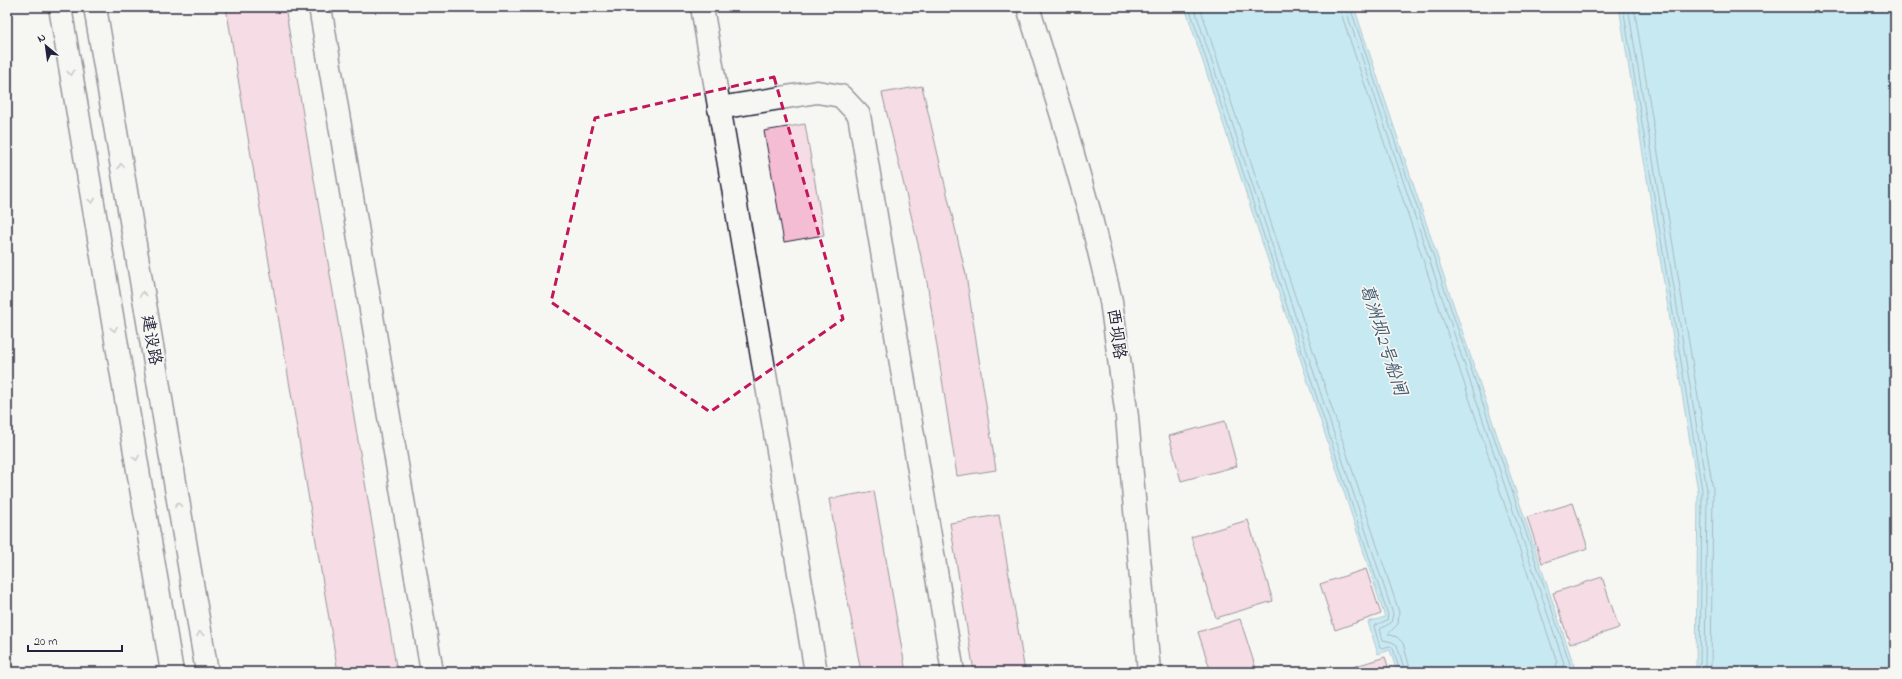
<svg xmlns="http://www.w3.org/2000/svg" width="1902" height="679" font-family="'Indie Flower','LXGW WenKai TC',sans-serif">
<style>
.water{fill:#8fdaf0;stroke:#6390a8}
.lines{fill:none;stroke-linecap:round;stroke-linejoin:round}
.shore{stroke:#4e6c83;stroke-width:1}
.building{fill:#f5bdd3;stroke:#22223b}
.minor-casing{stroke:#22223b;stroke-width:25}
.minor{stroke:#f6f6f2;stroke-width:22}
.oneway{stroke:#9797a0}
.marked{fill:none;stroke:#c2185b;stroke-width:3;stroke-dasharray:8 5;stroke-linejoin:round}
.labels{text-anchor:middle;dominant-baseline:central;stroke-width:3.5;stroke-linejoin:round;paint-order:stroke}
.street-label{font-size:17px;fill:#22223b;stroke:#f6f6f2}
.water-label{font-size:18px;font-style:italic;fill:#435971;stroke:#f6f6f2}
</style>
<rect width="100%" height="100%" fill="#f6f6f2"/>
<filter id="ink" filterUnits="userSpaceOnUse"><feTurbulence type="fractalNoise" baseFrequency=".025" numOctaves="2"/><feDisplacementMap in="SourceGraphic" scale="8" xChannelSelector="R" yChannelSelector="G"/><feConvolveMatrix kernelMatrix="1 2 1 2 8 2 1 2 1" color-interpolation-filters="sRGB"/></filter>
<g filter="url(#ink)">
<!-- water -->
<g class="water">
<path d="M1185 7H1354L1575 669 1565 672H1397L1390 650 1378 654 1368 622 1385 617Z"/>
<path d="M1619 7H1895V672H1696L1698 491Z"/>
</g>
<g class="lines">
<!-- shore -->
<g class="shore">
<path d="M1189 7 1388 615 1387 620 1374 626 1380 647 1382 648 1390 646 1393 648 1400 672"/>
<path d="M1194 7 1393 614 1391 623 1380 629 1383 640 1392 642 1397 645 1405 672"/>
<path d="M1200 7 1399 612 1398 624 1388 634 1397 637 1403 643 1411 672"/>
<path d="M1339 7 1557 662 1555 672"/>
<path d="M1345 7 1564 663 1561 672"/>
<path d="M1350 7 1570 664 1566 672"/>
<path d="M1623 7 1702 490 1700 672"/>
<path d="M1628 7 1707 490 1705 672"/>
<path d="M1634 7 1713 489 1711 672"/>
</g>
</g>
<!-- building -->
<g class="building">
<path d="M226 7H285L397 672H338Z"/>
<path d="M922 86 966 275 996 470 957 476 927 282 882 93Z"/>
<path d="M805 124 824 235 784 242 764 131Z"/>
<path d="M1225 421 1237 466 1181 481 1169 436Z"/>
<path d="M874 491 906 672H861L829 499Z"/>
<path d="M1573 503 1588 548 1542 563 1527 517Z"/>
<path d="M999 515 1025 672H974L950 523Z"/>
<path d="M1248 520 1273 601 1216 618 1191 537Z"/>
<path d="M1366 569 1381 614 1335 630 1320 584Z"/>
<path d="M1602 577 1619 628 1570 644 1553 593Z"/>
<path d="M1240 619 1257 672H1211L1198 632Z"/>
<path d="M1385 657 1390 672H1337Z"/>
</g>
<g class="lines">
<defs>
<g id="minor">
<path d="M60 7 172 672"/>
<path d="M95 7 207 672"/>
<path d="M320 7 432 672"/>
<path d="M702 7 816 672"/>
<path d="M1028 7 1062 116 1090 214 1111 301 1127 417 1149 672"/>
<path d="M719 108 817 92 841 96 859 115 953 672"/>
</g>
</defs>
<!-- minor casing -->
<use href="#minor" class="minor-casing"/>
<!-- minor -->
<use href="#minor" class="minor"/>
</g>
<!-- one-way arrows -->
<defs><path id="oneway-chevron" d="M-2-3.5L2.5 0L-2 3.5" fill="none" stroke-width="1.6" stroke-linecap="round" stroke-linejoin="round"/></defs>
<g class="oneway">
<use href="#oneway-chevron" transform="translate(71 73) rotate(80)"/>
<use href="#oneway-chevron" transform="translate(121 166) rotate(-100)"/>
<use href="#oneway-chevron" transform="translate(92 201) rotate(80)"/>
<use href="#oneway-chevron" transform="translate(143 294) rotate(-100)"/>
<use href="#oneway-chevron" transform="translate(114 329) rotate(80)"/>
<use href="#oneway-chevron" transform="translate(136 458) rotate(80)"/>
<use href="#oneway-chevron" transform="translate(178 505) rotate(-100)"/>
<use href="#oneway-chevron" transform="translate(200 634) rotate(-100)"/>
</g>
</g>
<!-- marked area -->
<path d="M0 0H1902V679H0ZM774 77 843 319 710 412 551 302 595 118Z" fill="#f6f6f2" fill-opacity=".55" fill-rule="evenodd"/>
<path class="marked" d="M774 77 843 319 710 412 551 302 595 118Z"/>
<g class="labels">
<!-- street labels -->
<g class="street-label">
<text transform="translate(1116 334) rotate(82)">西坝路</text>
<text transform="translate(151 340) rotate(80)">建设路</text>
</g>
<!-- water labels -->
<g class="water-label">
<text transform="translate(1382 340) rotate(72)">葛洲坝2号船闸</text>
</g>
</g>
<!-- margin -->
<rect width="1902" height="679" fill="none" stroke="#f6f6f2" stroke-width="24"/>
<rect x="12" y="12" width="1878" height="655" fill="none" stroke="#22223b" stroke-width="1.5" filter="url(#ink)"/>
<!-- north arrow -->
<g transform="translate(46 46) rotate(331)" stroke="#f6f6f2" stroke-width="3" paint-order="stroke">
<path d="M0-3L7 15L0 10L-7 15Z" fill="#22223b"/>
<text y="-6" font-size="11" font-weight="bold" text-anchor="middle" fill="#22223b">N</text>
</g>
<!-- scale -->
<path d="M28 645v6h94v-6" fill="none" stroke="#22223b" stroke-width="2"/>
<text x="34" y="645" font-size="12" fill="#22223b" stroke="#f6f6f2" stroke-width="3" paint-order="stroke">20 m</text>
</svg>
